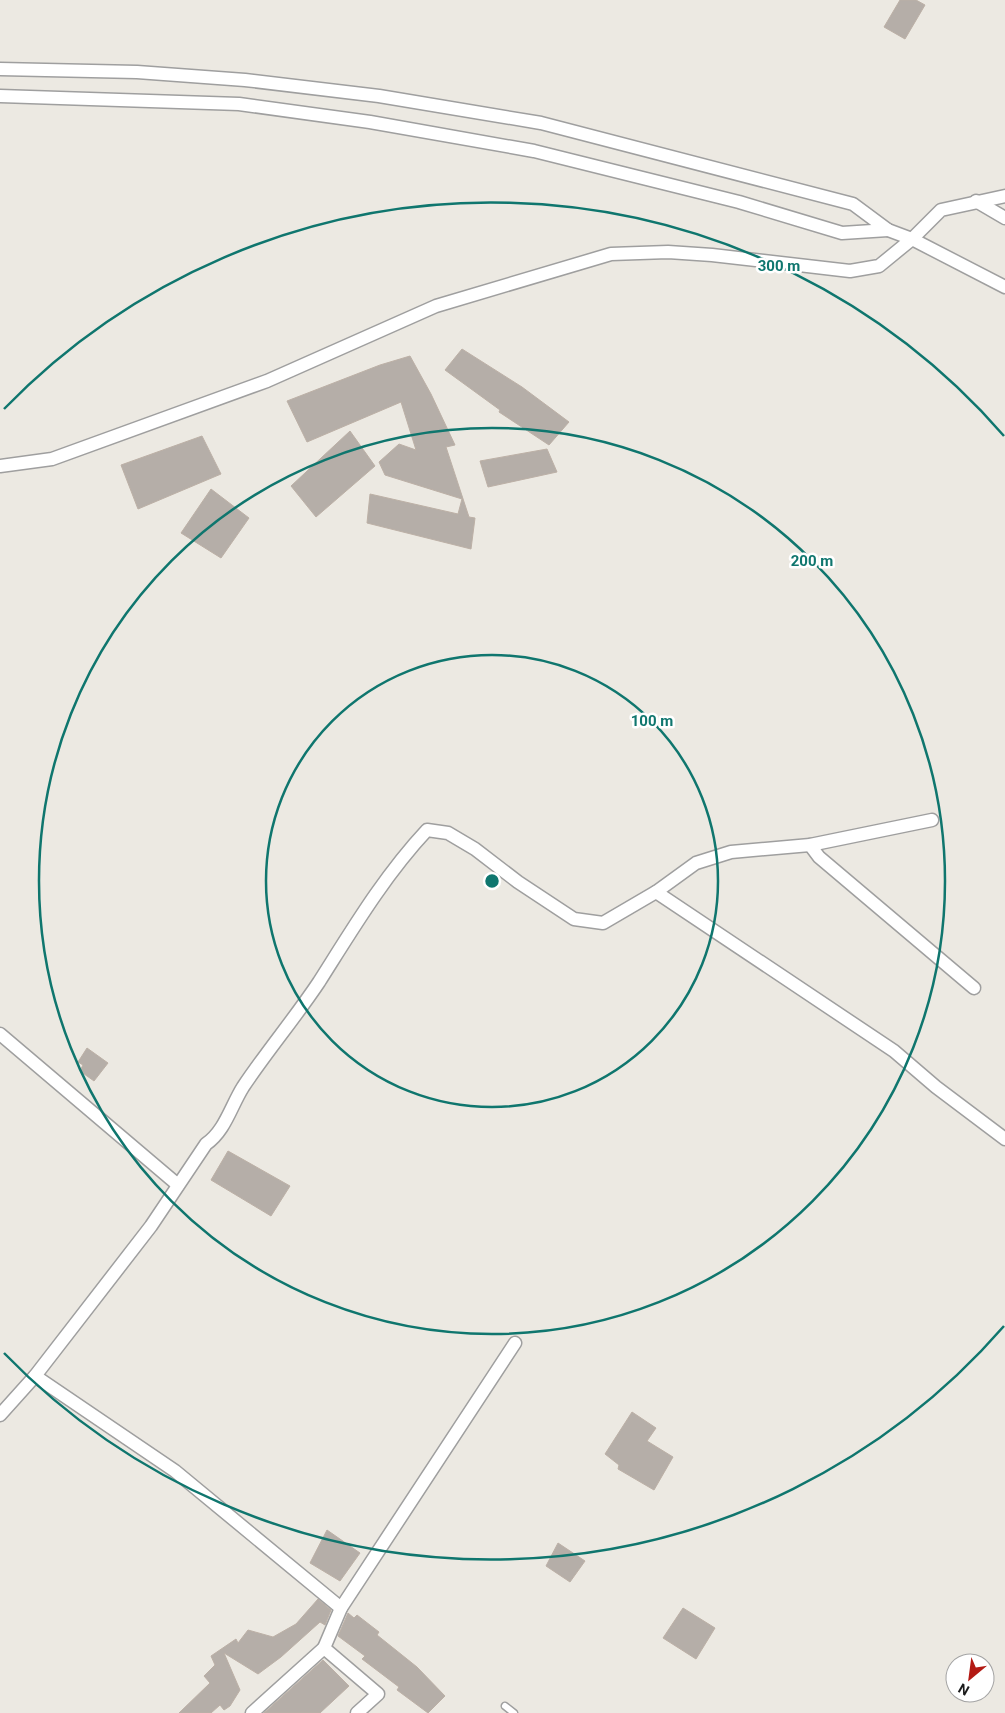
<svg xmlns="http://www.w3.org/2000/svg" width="1005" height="1713" font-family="Roboto,sans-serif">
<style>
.building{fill:#b5aea8;stroke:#bcb0a6}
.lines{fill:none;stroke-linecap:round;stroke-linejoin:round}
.service-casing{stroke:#9f9f9f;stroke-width:9}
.minor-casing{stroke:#9f9f9f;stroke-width:15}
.service{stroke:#fff;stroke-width:6}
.minor{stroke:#fff;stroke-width:12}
.ring{fill:none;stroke:#0f766e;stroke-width:2.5}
.centre{fill:#0f766e;stroke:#fff;stroke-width:2.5}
.ring-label{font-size:15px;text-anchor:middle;font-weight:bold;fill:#0f766e;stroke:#fff;stroke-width:5;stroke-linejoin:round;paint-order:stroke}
</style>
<rect width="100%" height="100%" fill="#ece9e2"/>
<!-- building -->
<g class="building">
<path d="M900 0H916L925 5 905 39 884 27Z"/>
<path d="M462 349 522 387 569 422 549 445 499 412 500 410 445 370Z"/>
<path d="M410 356 431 394 455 445 446 447 469 517 475 518 471 549 367 523 370 494 458 514 462 499 385 475 379 462 399 444 416 450 401 402 307 442 287 401 380 365Z"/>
<path d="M350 431 375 466 316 517 291 486Z"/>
<path d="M202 436 221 474 138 509 121 465Z"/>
<path d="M547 449 557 472 488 487 480 461Z"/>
<path d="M211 489 249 518 221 558 181 533Z"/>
<path d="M87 1048 108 1063 94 1081 80 1071 83 1065 78 1062Z"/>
<path d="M228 1151 290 1186 271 1216 211 1180Z"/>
<path d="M632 1412 656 1428 647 1441 673 1457 654 1490 618 1469 619 1465 605 1454Z"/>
<path d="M327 1530 360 1553 340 1581 310 1563Z"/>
<path d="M558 1543 585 1561 570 1582 546 1566Z"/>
<path d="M318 1599 331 1610 325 1625 320 1622 281 1657 258 1674 224 1653 240 1690 230 1706 224 1710 220 1705 211 1713H179L210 1683 204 1676 215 1665 211 1656 236 1639 238 1643 248 1630 273 1637 296 1624Z"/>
<path d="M683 1608 715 1628 696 1659 663 1638Z"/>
<path d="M348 1613 354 1618 357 1615 379 1632 377 1635 417 1667 445 1696 428 1713 397 1690 399 1687 362 1659 365 1656 338 1636Z"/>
<path d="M323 1660 349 1686 320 1713H264Z"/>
</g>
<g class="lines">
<defs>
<path id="service" d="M505 1706 514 1713"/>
<g id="minor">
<path d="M0 69 137 72 245 80 379 96 541 123 853 204 888 230 912 239 1005 287"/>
<path d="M0 96 239 104 370 122 534 151 739 202 842 233 888 230"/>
<path d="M976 201 1005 218"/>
<path d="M0 466 52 459 267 381 436 306 611 254 668 252 712 255 850 271 879 266 912 239 941 210 1005 196"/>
<path d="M810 845 819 857 974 988"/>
<path d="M656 892 894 1051 936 1087 1005 1139"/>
<path d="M0 1034 178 1185"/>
<path d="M0 1415 35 1376"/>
<path d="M341 1608 175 1471 35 1376 151 1226 206 1144C225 1131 231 1106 243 1087 267 1051 295 1018 319 982 352 930 384 876 427 830L448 833 475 849 518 882 574 919 603 923 656 892 696 863 731 852 810 845 932 820"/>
<path d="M324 1648 341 1608 515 1343"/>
<path d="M252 1713 324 1648 378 1694 357 1713"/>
</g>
</defs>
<!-- service casing -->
<use href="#service" class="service-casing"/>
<!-- minor casing -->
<use href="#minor" class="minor-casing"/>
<!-- service -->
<use href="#service" class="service"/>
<!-- minor -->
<use href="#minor" class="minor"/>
</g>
<!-- distance rings -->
<g class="ring">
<circle cx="492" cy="881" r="226"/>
<circle cx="492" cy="881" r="453"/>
<path d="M1004 1326A679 679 0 0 1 4 1353M4 409A679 679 0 0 1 1004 436"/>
</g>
<circle cx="492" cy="881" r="8" class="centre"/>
<g class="ring-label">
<text x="779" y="271">300 m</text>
<text x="812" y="566">200 m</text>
<text x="652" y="726">100 m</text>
</g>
<!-- north arrow -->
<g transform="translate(970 1678) rotate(209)"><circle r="24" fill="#ffffff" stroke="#a4a4a4"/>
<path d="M0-4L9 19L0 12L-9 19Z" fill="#b31a14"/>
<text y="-8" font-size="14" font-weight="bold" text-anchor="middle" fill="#1b1b1b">N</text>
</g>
</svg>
